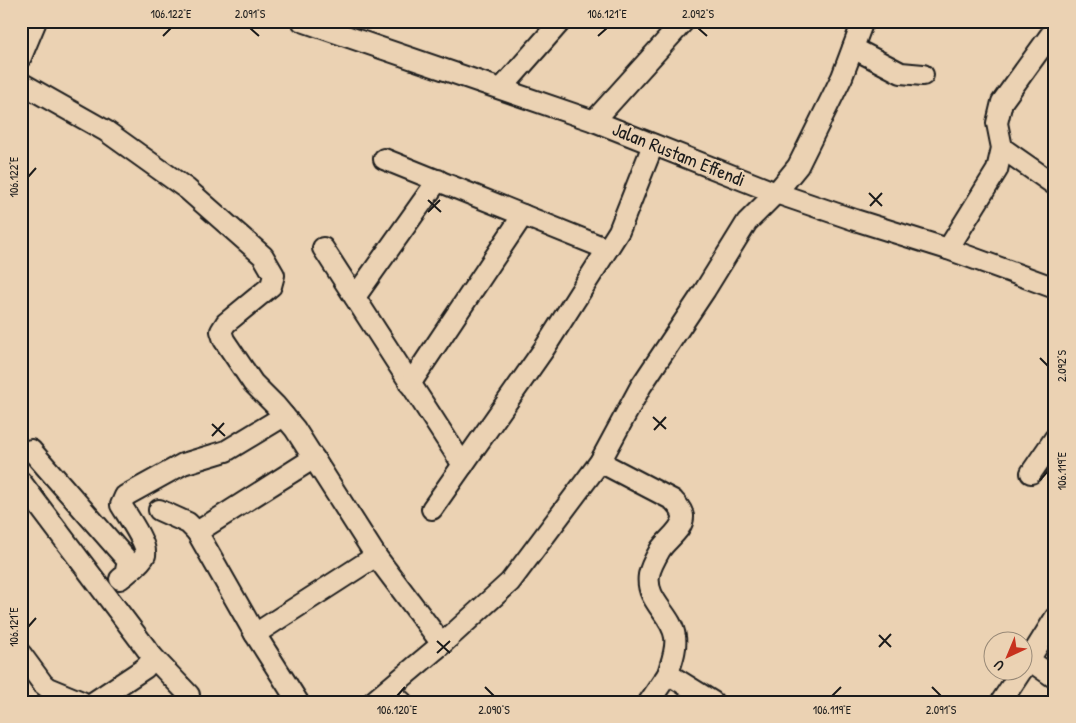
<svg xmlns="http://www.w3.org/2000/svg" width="1076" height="723" font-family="'Patrick Hand',sans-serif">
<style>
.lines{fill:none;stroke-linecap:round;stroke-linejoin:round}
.minor-casing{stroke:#1c1c1c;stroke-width:24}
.minor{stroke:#ebd2b3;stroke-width:20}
.ticks{fill:none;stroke:#1c1c1c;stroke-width:2}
.labels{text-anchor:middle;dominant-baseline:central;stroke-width:4.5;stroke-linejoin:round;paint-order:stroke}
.street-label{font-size:19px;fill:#1c1c1c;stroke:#ebd2b3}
.neatline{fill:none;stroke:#1c1c1c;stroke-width:2}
.ticks-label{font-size:12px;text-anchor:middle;fill:#1c1c1c}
</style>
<rect width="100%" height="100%" fill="#ebd2b3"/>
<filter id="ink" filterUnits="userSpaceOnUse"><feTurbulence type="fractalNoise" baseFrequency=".02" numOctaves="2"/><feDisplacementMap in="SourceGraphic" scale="10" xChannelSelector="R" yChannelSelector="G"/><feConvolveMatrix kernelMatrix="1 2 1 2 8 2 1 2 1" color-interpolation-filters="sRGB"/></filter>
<g filter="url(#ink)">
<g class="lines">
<defs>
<g id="minor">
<path d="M302 21 594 121 776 193 855 220 948 249 1055 288"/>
<path d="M853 48 901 73 923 75"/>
<path d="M21 57 36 21"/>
<path d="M21 83 106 131 187 189 263 256 274 275 271 286 226 323 221 331 224 340 253 383 275 405 295 429 376 556 442 644"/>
<path d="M502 88 561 21"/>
<path d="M594 121 684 21"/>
<path d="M1002 148 1055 185"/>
<path d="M384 159 607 249"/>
<path d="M323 248 463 465"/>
<path d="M948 249 997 170 1002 148 997 123 1002 102 1054 30"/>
<path d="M355 297 438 180"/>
<path d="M410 384 523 215"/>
<path d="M31 450 128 561 125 575 120 579"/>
<path d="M600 462 673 500C677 505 682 509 683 516 684 529 666 540 660 550 656 557 650 568 649 575 645 601 672 614 675 637 677 649 671 663 668 674L713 702"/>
<path d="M1031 473 1055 438"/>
<path d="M21 482 152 656 189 695"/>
<path d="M432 509 544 349 619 231 653 145"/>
<path d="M159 510 188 523 197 532"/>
<path d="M125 575C131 570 142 562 145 555 148 545 127 515 121 505L125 496 183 464 226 451 284 416"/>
<path d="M255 634 376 556"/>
<path d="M21 654 43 684 48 688 82 702"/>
<path d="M1029 660 1055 678"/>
<path d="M1024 668 1055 618"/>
<path d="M388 690 402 702"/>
<path d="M94 702 145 668 151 661 152 656"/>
<path d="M298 702 255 634 197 532 314 458"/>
<path d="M373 702 442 644 510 582 600 462 641 386 705 290 747 222 776 193 798 166 842 77 863 21"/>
<path d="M649 702 668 674"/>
<path d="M1001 702 1022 670"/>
</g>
</defs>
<!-- minor casing -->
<use href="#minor" class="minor-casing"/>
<!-- minor -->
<use href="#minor" class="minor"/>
</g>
</g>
<!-- ticks -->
<path class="ticks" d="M250 28 259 36M698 28 707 36M163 36 171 28M598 36 607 28M28 177 36 168M869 193 882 206M428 200 441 212M870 206 882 193M428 212 440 200M1040 358 1048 366M653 417 666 429M212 424 225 436M654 430 666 417M212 436 224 423M1040 480 1048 471M28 627 36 618M879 635 891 647M437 641 450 653M879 647 891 634M437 653 450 641M485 687 494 696M932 687 941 696M397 696 405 687M832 696 841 687"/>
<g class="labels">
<!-- street labels -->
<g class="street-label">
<text transform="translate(679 154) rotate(22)">Jalan Rustam Effendi</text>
</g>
</g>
<!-- margin -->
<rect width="1076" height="723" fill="none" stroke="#ebd2b3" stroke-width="55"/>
<!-- north arrow -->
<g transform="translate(1008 656) rotate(224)"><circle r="24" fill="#ebd2b3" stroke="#988977"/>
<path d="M0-4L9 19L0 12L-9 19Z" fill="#c8321e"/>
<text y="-8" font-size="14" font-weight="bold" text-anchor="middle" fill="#1c1c1c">U</text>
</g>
<rect x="28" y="28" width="1020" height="668" class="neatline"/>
<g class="ticks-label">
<text x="171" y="18">106.122°E</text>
<text x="250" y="18">2.091°S</text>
<text x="607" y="18">106.121°E</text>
<text x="698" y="18">2.092°S</text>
<text transform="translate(14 177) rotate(-90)" y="4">106.122°E</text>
<text transform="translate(1062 366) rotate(-90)" y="4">2.092°S</text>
<text transform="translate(1062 471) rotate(-90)" y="4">106.119°E</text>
<text transform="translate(14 627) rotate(-90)" y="4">106.121°E</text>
<text x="397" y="714">106.120°E</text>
<text x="494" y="714">2.090°S</text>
<text x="832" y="714">106.119°E</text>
<text x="941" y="714">2.091°S</text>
</g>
</svg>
